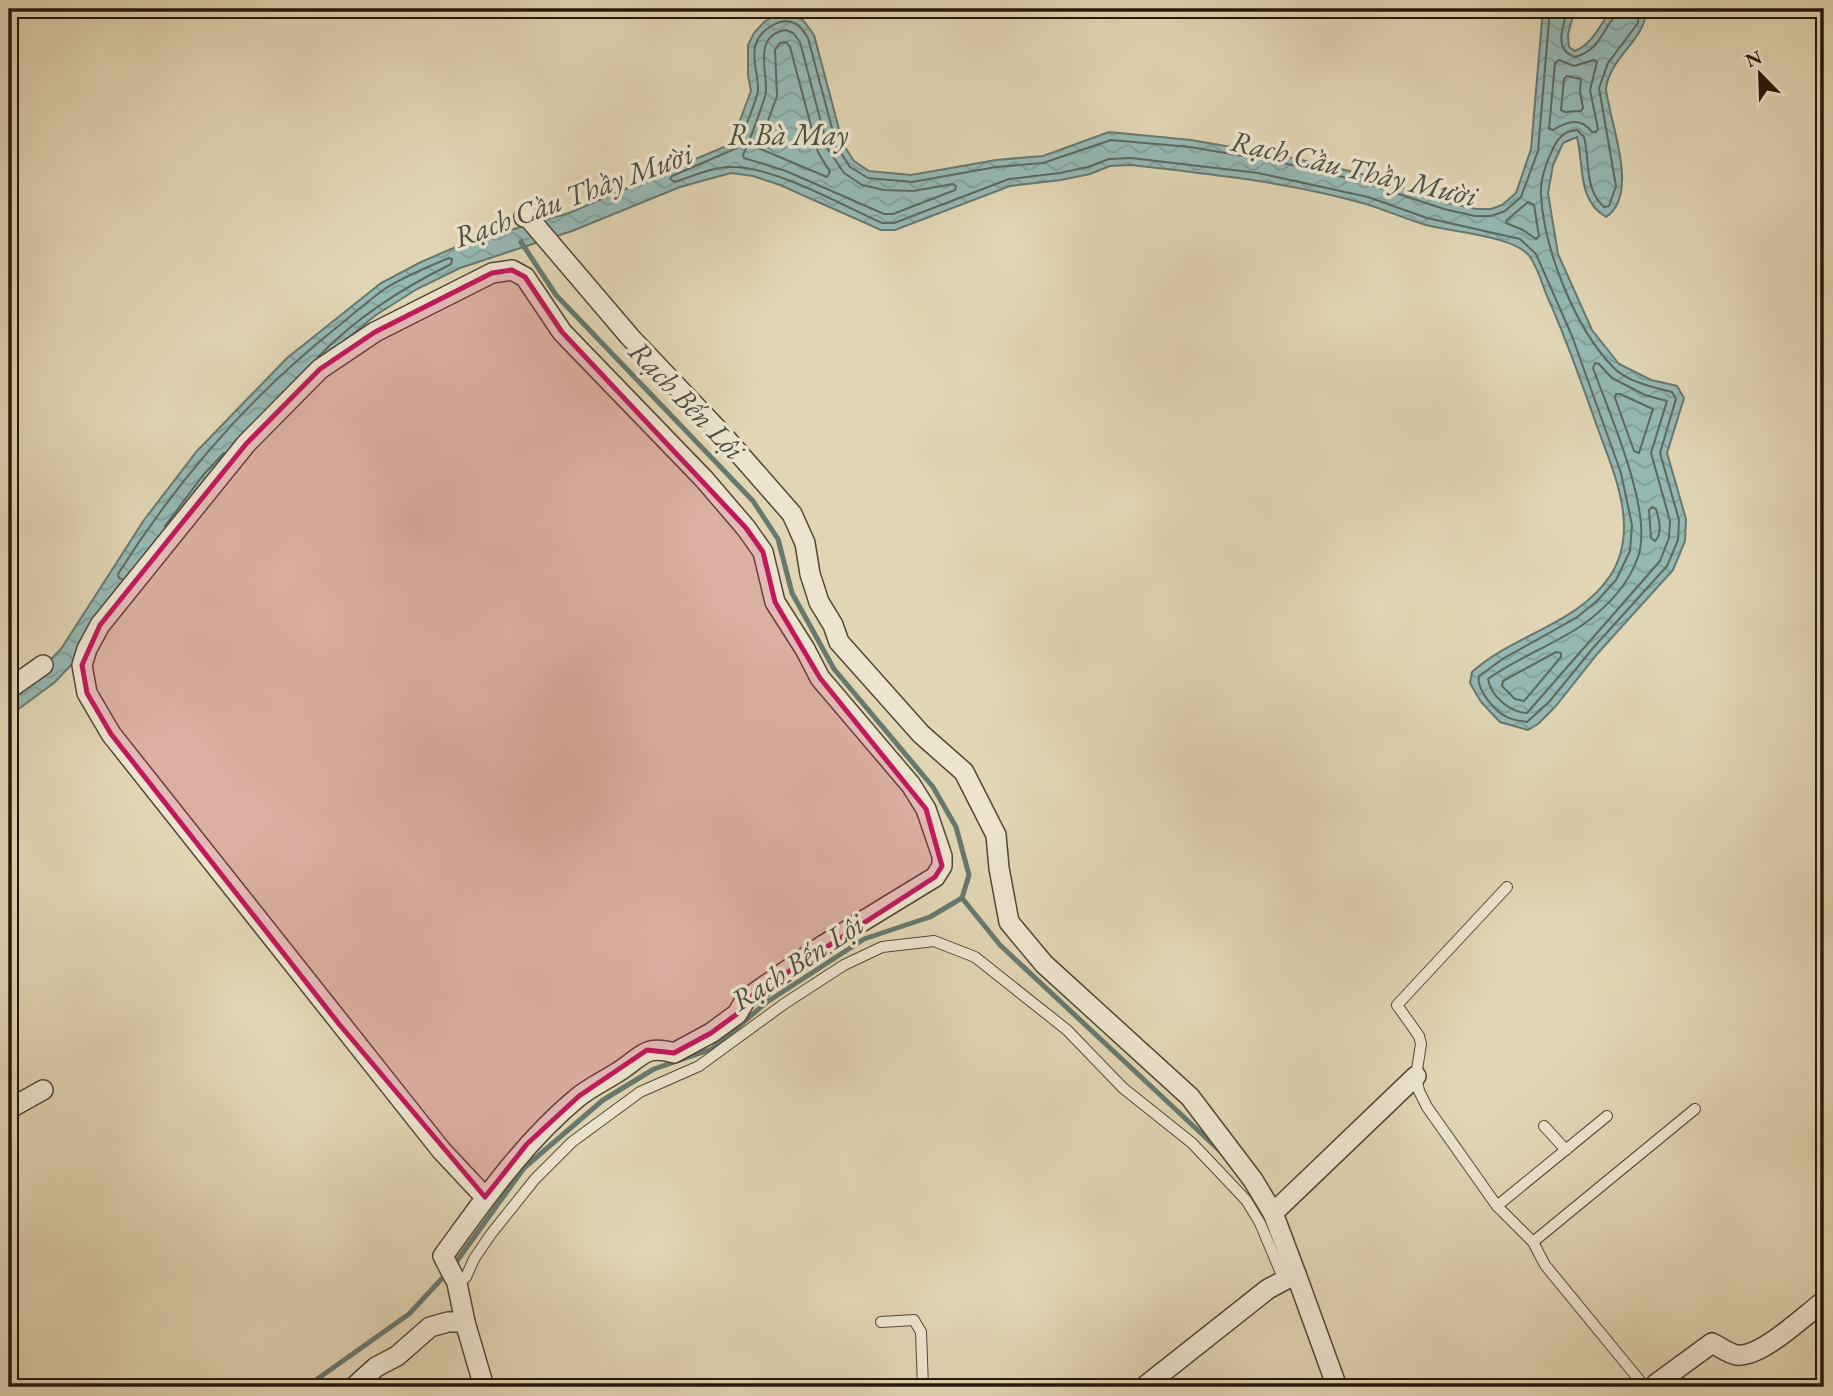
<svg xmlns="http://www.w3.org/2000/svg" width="1833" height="1396" font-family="'EB Garamond',serif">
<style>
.water{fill:url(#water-waves);stroke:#677870;stroke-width:2}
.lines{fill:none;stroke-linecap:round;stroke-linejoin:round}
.shore{stroke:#5c6860;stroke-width:2}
.stream{stroke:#677870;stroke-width:5}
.lane-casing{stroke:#524736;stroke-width:12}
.street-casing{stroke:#524736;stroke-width:22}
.lane{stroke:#ece4ce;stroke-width:10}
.street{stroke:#ece4ce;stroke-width:19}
.marked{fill:#c2185b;fill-opacity:0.2;stroke:#c2185b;stroke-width:5;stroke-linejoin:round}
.labels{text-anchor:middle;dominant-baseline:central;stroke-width:7;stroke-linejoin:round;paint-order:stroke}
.water-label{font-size:30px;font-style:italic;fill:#4b5046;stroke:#ece4ce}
</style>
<defs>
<pattern id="water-waves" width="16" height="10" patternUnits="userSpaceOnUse" patternTransform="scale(1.75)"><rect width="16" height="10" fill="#95b8b3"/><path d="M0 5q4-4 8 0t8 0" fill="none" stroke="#809d99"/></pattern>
</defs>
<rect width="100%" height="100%" fill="#e1d5b3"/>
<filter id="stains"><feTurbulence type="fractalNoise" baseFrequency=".00286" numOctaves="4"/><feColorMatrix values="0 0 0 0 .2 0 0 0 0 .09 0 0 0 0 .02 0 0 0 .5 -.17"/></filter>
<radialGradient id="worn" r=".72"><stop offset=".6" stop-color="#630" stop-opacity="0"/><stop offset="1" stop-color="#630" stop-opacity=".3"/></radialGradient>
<!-- water -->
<path class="water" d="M1543 9H1575L1568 34 1569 47 1575 51C1594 43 1600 24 1612 9H1642L1646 13C1643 41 1610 58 1606 88 1606 95 1609 103 1610 110 1616 139 1636 197 1606 217 1577 200 1584 165 1577 137L1563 143 1553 165 1548 193 1558 254 1592 330 1619 364 1651 380 1677 386 1684 398 1667 453 1686 519 1685 541 1673 570 1598 653 1555 707 1538 724 1528 730 1500 722 1481 702 1470 683 1472 672C1514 634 1577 625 1610 576 1640 531 1615 475 1598 429 1582 384 1567 340 1547 296 1542 284 1538 268 1530 257 1516 236 1452 232 1426 225 1405 219 1386 210 1366 204 1289 182 1210 174 1131 165L1110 166 1090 174 1061 180 1010 186 895 230H881L780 185 753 176 731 173 680 187 572 231 460 268 417 289 376 315 343 342 271 413 75 661 55 682 9 716V696L36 674 61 649 144 520 197 451 287 358 381 283 421 262 465 243 569 213 731 144 751 91 748 75V45L754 33 764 22 776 15 788 14 803 20 814 35 843 144 854 161 869 171 911 175 996 160 1043 156 1109 132 1191 140 1284 156 1362 174 1445 202 1476 209H1491L1502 205 1516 193 1531 149Z"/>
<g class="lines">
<!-- shore -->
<g class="shore">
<path d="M1550 9 1538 151 1521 197 1505 211 1491 216H1475L1444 209 1360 181 1283 163 1190 147 1111 140 1043 163 996 167 912 182 868 178 850 167 837 147 808 38C805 34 802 28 798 25 782 14 759 30 755 47 752 62 759 77 758 91 757 98 741 139 737 148L672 176 670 179 675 182C692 176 715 166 733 167 775 167 842 205 882 223H894L1009 179 1060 173 1088 167 1109 159 1131 158 1258 173 1368 197 1427 218 1520 239 1536 254 1572 336 1621 473 1632 525 1630 551 1616 580 1597 601 1576 618 1504 658 1479 676C1476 689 1494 710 1505 716 1511 720 1520 721 1527 722L1549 702 1593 648 1667 566 1678 540 1679 520 1660 453 1676 399 1672 392C1653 387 1627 382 1613 367 1575 328 1544 250 1541 195 1540 182 1545 165 1551 153 1556 141 1562 131 1577 130L1584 137C1590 160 1584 190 1604 207L1609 206 1616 186 1599 88 1608 63 1638 23V9"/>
<path d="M1568 9C1563 26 1553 50 1575 57 1594 52 1599 40 1609 24 1613 18 1616 16 1617 9"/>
<path d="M786 30 793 33 800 42 828 149 844 173 862 185 884 190 913 191 953 184 956 186 955 190 893 214H884L786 171 744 158 743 155C747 147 766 98 766 91 767 70 753 35 786 30Z"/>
<path d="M786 42 790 47 818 152 830 172 827 177 758 148 777 96 775 50 780 43Z"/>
<path d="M1559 60 1574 66 1594 60 1597 62 1590 90 1598 129 1596 132H1592C1581 117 1568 121 1553 130L1549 129 1555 63Z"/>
<path d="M1567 76 1581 79 1580 91 1583 108 1581 111 1565 112 1561 110 1564 79Z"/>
<path d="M1528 202 1534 205 1539 236 1536 239 1523 230 1506 223 1507 220Z"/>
<path d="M1595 363 1599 364 1612 378 1645 395 1667 401 1651 453 1670 521 1669 538 1660 561 1527 713C1509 712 1491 696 1488 679 1517 658 1551 646 1581 626 1605 609 1628 586 1638 557 1654 512 1609 413 1593 368Z"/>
<path d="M1616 394H1620L1653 409 1639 453 1634 451 1615 398Z"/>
<path d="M1652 507 1656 509C1659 519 1663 533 1655 541L1651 538 1649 510Z"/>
<path d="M165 526 204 474 224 453"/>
<path d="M122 579 119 578 118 574C178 479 248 398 336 328 352 315 369 300 386 288 406 276 427 267 449 258L452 259 451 264C401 289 357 317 318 357"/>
<path d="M1556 652 1561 653V657L1524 701 1515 699 1502 686 1503 681Z"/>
</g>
<!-- stream -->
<g class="stream">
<path d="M962 898 1000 945 1219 1150"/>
<path d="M454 1265 524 1168 603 1100 654 1069 712 1049 767 1002 864 939 930 917 962 898 969 875 956 827 933 787 834 669 792 593 778 539 753 501 556 295 521 242"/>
<path d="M306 1387 409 1314 448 1272"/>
</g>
<defs>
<g id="lane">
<path d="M1507 887 1397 1005 1419 1036 1421 1044 1416 1076 1419 1091 1427 1107 1497 1206 1533 1242 1545 1265 1645 1387"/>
<path d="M1544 1126 1566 1150"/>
<path d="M1497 1206 1607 1116"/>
<path d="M1533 1242 1695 1109"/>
<path d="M457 1283 466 1277 474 1259 491 1234 535 1179 572 1142 640 1092 699 1066 784 1004 844 965 882 947 934 941 975 957 1067 1030 1123 1088 1192 1143 1246 1200 1260 1223 1284 1280"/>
<path d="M881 1322 914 1320 921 1332 923 1387"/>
</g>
<g id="street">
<path d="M524 217 527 216 630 337 721 433 792 514 805 543 810 574 819 602 833 625 839 642 921 734 964 772 996 835 999 868 1009 922 1044 964 1190 1097 1253 1180 1273 1213 1296 1274"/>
<path d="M9 689 43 665"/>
<path d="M9 1109 43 1090"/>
<path d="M1273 1213 1416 1076"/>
<path d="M354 1387 376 1367 397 1356 430 1327 448 1322H465"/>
<path d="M484 1387 465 1322 457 1283 443 1256C484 1200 523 1143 577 1098 589 1088 604 1081 618 1072 641 1058 644 1044 674 1053L711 1033 737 1014 746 999 822 946 935 877 942 866V856L926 809 911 785 820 678 805 649 775 602 763 552 746 528 704 479 562 332 525 277 512 270 492 273 375 332 320 369 246 444 100 625 87 649 82 665 87 693 111 734 441 1150 485 1197"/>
<path d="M1144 1387 1268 1289 1296 1274 1337 1387"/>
<path d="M1655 1387 1656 1384 1712 1343C1720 1347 1729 1354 1737 1355 1761 1358 1805 1315 1824 1301"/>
</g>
</defs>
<!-- lane casing -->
<use href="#lane" class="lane-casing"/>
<!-- street casing -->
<use href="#street" class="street-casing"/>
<!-- lane -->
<use href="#lane" class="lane"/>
<!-- street -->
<use href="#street" class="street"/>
</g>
<!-- marked area -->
<path class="marked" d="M512 270 525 277 562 332 746 528 763 552 775 602 820 678 926 809 942 866 935 877 746 999 737 1014 711 1033 674 1053 647 1050 579 1096 527 1144 485 1197 339 1024 111 734 87 693 82 665 100 625 178 528 246 444 320 369 375 332 492 273Z"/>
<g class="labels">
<!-- water labels -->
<g class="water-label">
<text x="788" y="134">R.Bà May</text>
<text transform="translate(1354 168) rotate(13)">Rạch Cầu Thầy Mười</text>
<text transform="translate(573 195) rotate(-20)">Rạch Cầu Thầy Mười</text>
<text transform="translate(687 400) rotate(46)">Rạch Bến Lội</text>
<text transform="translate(797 962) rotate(-33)">Rạch Bến Lội</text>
</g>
</g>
<!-- margin -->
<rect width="1833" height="1396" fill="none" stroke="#e1d5b3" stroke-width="35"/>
<rect x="10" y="10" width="1812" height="1375" fill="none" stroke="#23180c" stroke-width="3.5"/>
<rect x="18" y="18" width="1798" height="1361" fill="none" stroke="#23180c" stroke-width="2"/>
<!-- north arrow -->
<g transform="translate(1760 74) rotate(337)" stroke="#ece4ce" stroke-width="5" paint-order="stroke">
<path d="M0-5L12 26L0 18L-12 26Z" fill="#23180c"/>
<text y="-10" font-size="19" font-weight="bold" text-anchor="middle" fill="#23180c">N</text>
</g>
<rect width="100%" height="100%" filter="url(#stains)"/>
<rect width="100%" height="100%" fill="url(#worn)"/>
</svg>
